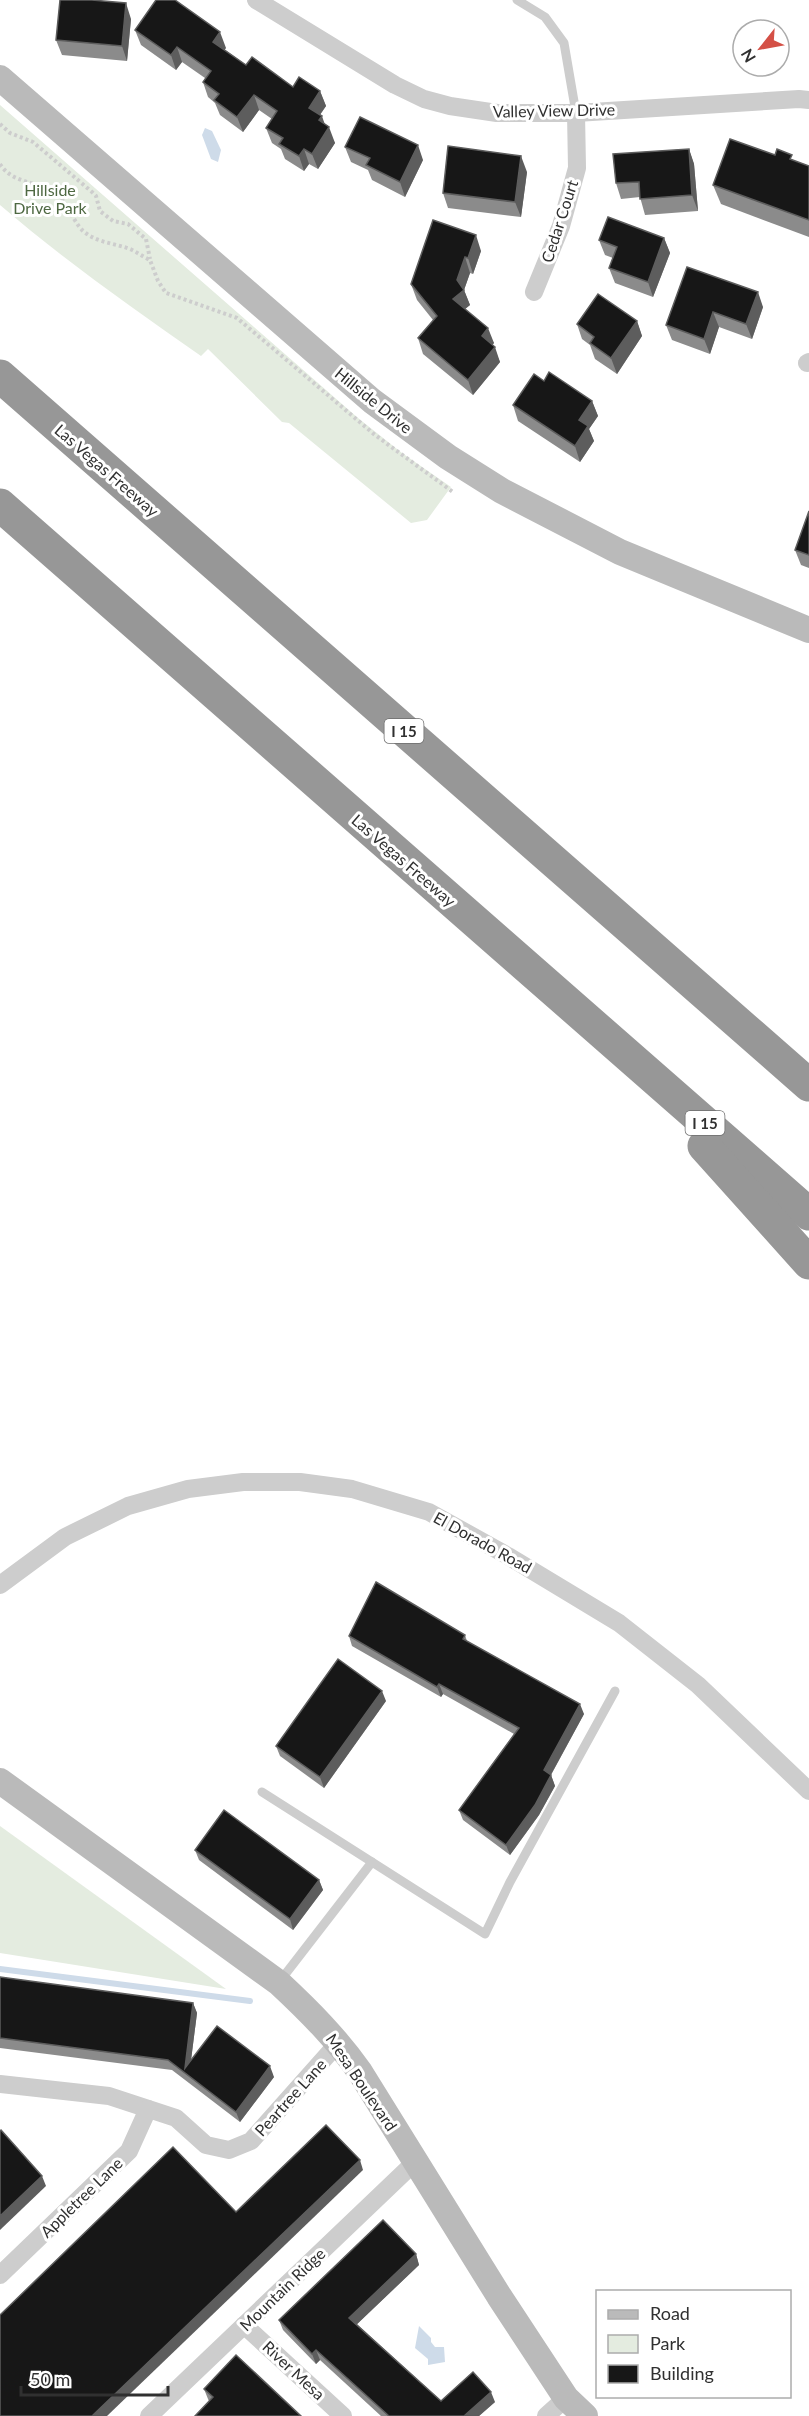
<svg xmlns="http://www.w3.org/2000/svg" width="809" height="2416" font-family="Lato,sans-serif">
<style>
.green{fill:#e4ece0}
.water{fill:#cedbe9}
.lines{fill:none;stroke-linecap:round;stroke-linejoin:round}
.stream{stroke:#cedbe9;stroke-width:6}
.path{stroke:#cdcdcd;stroke-width:4;stroke-dasharray:3 3;stroke-linecap:butt}
.lane{stroke:#cdcdcd;stroke-width:9}
.street{stroke:#cdcdcd;stroke-width:18}
.secondary{stroke:#bababa;stroke-width:26}
.highway{stroke:#979797;stroke-width:33}
.wall{fill:#8b8b8b}
.shaded-wall{fill:#5d5d5d}
.building{fill:#171717;stroke:#5d5d5d;stroke-width:1.5}
.labels{text-anchor:middle;dominant-baseline:central;stroke-width:6;stroke-linejoin:round;paint-order:stroke}
.shield{fill:#fff;stroke:#6e6e6e;stroke-width:1.5}
.shield-label{font-size:15px;font-weight:bold;fill:#303030}
.street-label{font-size:16px;fill:#303030;stroke:#fff}
.park-label{font-size:16px;fill:#4e6842;stroke:#fff}
</style>
<rect width="100%" height="100%" fill="#fff"/>
<!-- green -->
<g class="green">
<path d="M0 105 358 418 402 453 451 487 427 520 411 523 289 423 282 422 208 349 201 356C132 308 64 260 0 205Z"/>
<path d="M0 1826 226 1989 0 1953Z"/>
</g>
<!-- water -->
<g class="water">
<path d="M205 128 212 131 221 150 218 162 211 159 202 135Z"/>
<path d="M419 2326 431 2338V2342L435 2347H444L445 2362 428 2365V2359L415 2348Z"/>
</g>
<g class="lines">
<!-- stream -->
<path class="stream" d="M0 1969 250 2001"/>
<!-- path -->
<g class="path">
<path d="M0 124 10 133 33 142 92 192 96 196 100 211 113 221 128 224 146 239 150 259"/>
<path d="M0 164C12 183 34 181 52 191 67 199 71 219 83 231 97 243 114 243 130 249 137 252 143 257 150 260L158 281 166 293 237 318 375 435 453 492"/>
</g>
<!-- lane -->
<g class="lane">
<path d="M517 0 545 17 564 43 576 113"/>
<path d="M262 1792 485 1934 510 1882 615 1691"/>
<path d="M280 1981 372 1862"/>
</g>
<!-- street -->
<g class="street">
<path d="M256 0 395 85 424 99 450 106 497 113H576L799 99 809 100"/>
<path d="M534 292 561 226 577 168 576 113"/>
<path d="M807 363 809 362"/>
<path d="M0 1585 65 1537 128 1506 188 1489 243 1482H300L352 1489 429 1512 508 1556 619 1623 698 1685 809 1791"/>
<path d="M0 2084 109 2096 176 2118 206 2145 229 2150 251 2141 339 2042"/>
<path d="M0 2275 129 2151 148 2109"/>
<path d="M244 2325 343 2416"/>
<path d="M149 2416 415 2162"/>
<path d="M546 2416 566 2398"/>
</g>
<!-- secondary -->
<g class="secondary">
<path d="M0 78 372 401 448 457 502 491 620 552 809 630"/>
<path d="M0 1781 279 1983C309 2011 336 2038 360 2072L499 2296 566 2398 585 2416"/>
</g>
<!-- highway -->
<g class="highway">
<path d="M0 376 809 1085"/>
<path d="M0 505 809 1214"/>
<path d="M704 1146 809 1263"/>
</g>
</g>
<!-- wall -->
<g class="wall">
<path d="M131 19 127 61 62 55 56 40Z"/>
<path d="M135 30 226 48 224 49 246 65 293 87 320 91 326 106 320 115 335 143 318 169 309 164 304 171 285 159 281 149 272 143 266 128 272 119 259 110 243 132 220 115 215 103 208 97 203 82 205 78 182 62 176 70 141 45Z"/>
<path d="M345 147 423 160 405 197 372 180 368 170 351 162Z"/>
<path d="M689 149 694 164 698 211 645 215 640 197 621 199 616 183Z"/>
<path d="M775 155 809 166V237L721 204 713 185Z"/>
<path d="M527 172 521 217 448 208 443 193Z"/>
<path d="M433 220 481 251 473 274 470 273 464 290 470 305 465 309 494 343 492 345 500 362 473 395 423 354 418 338 433 320 417 300 411 284Z"/>
<path d="M664 238 670 253 653 297 615 283 609 268 613 258 605 255 599 240Z"/>
<path d="M687 267 763 307 752 339 719 327 710 354 672 340 666 325Z"/>
<path d="M637 321 642 336 617 374 595 359 590 345 582 339 577 324Z"/>
<path d="M544 381 592 401 598 416 589 429 594 441 580 462 518 421 513 405Z"/>
<path d="M809 511V568L801 565 795 550Z"/>
<path d="M465 1635 467 1641 584 1714 551 1775 555 1786 539 1815 510 1855 463 1820 459 1810 514 1734 443 1694 441 1697 352 1646 349 1636Z"/>
<path d="M386 1701 324 1788 280 1756 276 1746Z"/>
<path d="M195 1850 319 1880 323 1890 293 1930 199 1860Z"/>
<path d="M0 1977 193 2003 197 2013 191 2060 274 2077 240 2122 172 2070 0 2048Z"/>
<path d="M416 2254 419 2265 357 2324 441 2401 495 2402 479 2416H381L320 2360 316 2364 283 2330 279 2320Z"/>
<path d="M204 2389 301 2416 209 2401 208 2399Z"/>
</g>
<!-- shaded-wall -->
<g class="shaded-wall">
<path d="M126 3 131 19 127 61 122 46Z"/>
<path d="M220 32 226 48 219 57 213 42Z"/>
<path d="M177 47 182 62 176 70 171 55Z"/>
<path d="M320 91 326 106 314 123 309 108Z"/>
<path d="M254 95 259 110 243 132 237 117Z"/>
<path d="M322 116 327 131 329 127 335 143 318 169 312 154 319 120Z"/>
<path d="M418 145 423 160 405 197 400 182Z"/>
<path d="M304 149 309 164 304 171 299 156Z"/>
<path d="M689 149 694 164 698 211 692 195Z"/>
<path d="M521 156 527 172 521 217 515 202Z"/>
<path d="M476 235 481 251 473 274 468 258Z"/>
<path d="M664 238 670 253 653 297 648 282Z"/>
<path d="M465 257 470 273 464 290 470 305 459 314 453 299 457 280Z"/>
<path d="M758 292 763 307 752 339 746 324Z"/>
<path d="M713 312 719 327 710 354 704 339Z"/>
<path d="M637 321 642 336 617 374 611 358Z"/>
<path d="M488 328 494 343 487 351 482 336Z"/>
<path d="M495 347 500 362 473 395 468 380Z"/>
<path d="M592 401 598 416 589 429 594 441 580 462 575 446 579 420Z"/>
<path d="M439 1684 443 1694 441 1697 437 1687Z"/>
<path d="M382 1691 386 1701 324 1788 320 1777Z"/>
<path d="M580 1704 584 1714 548 1780 544 1770Z"/>
<path d="M551 1775 555 1786 539 1815 510 1855 506 1845Z"/>
<path d="M319 1880 323 1890 293 1930 290 1919Z"/>
<path d="M193 2003 197 2013 189 2076 185 2068Z"/>
<path d="M270 2066 274 2077 240 2122 236 2112Z"/>
<path d="M360 2160 363 2170 107 2416H92Z"/>
<path d="M42 2176 46 2186 0 2230V2216Z"/>
<path d="M416 2254 419 2265 353 2328 349 2318Z"/>
<path d="M316 2350 320 2360 316 2364 312 2354Z"/>
<path d="M491 2392 495 2402 479 2416H464Z"/>
</g>
<!-- building -->
<g class="building">
<path d="M60 0H92L126 3 122 46 56 40Z"/>
<path d="M156 0H175L220 32 213 42 246 65 252 57 293 87 299 77 320 91 309 108 322 116 319 120 329 127 312 154 304 149 299 156 279 144 283 138 266 128 277 111 254 95 237 117 214 100 219 94 203 82 211 71 177 47 171 55 135 30Z"/>
<path d="M360 117 418 145 400 182 366 165 370 158 345 147Z"/>
<path d="M730 139 775 155 777 149 792 155 790 159 809 166V220L713 185Z"/>
<path d="M448 146 521 156 515 202 443 193Z"/>
<path d="M689 149 692 195 640 199 639 182 616 183 613 154Z"/>
<path d="M608 217 664 238 648 282 609 268 617 247 599 240Z"/>
<path d="M433 220 476 235 468 258 465 257 457 280 464 290 453 299 488 328 482 336 495 347 468 380 418 338 437 316 411 284Z"/>
<path d="M687 267 758 292 746 324 713 312 704 339 666 325Z"/>
<path d="M598 294 637 321 611 358 590 343 594 337 577 324Z"/>
<path d="M549 372 592 401 579 420 588 426 575 446 513 405 534 374 544 381Z"/>
<path d="M809 511V555L795 550Z"/>
<path d="M376 1582 465 1635 463 1639 580 1704 544 1770 551 1775 535 1805 506 1845 459 1810 519 1728 439 1684 437 1687 349 1636Z"/>
<path d="M338 1659 382 1691 320 1777 276 1746Z"/>
<path d="M224 1810 319 1880 290 1919 195 1850Z"/>
<path d="M0 1977 193 2003 185 2068 217 2026 270 2066 236 2112 168 2060 0 2038Z"/>
<path d="M326 2125 360 2160 92 2416H0V2315L173 2147 236 2212Z"/>
<path d="M1 2130 42 2176 0 2216V2131Z"/>
<path d="M383 2220 416 2254 349 2318 441 2401 473 2372 491 2392 464 2416H389L316 2350 312 2354 279 2320Z"/>
<path d="M236 2355 301 2416H195L213 2397 204 2389Z"/>
</g>
<g class="labels">
<!-- shield labels -->
<g class="shield">
<rect x="384.5" y="719" width="39" height="24" rx="4.5"/>
<rect x="685.5" y="1111" width="39" height="24" rx="4.5"/>
</g>
<g class="shield-label">
<text x="404" y="731">I 15</text>
<text x="705" y="1123">I 15</text>
</g>
<!-- street labels -->
<g class="street-label">
<text transform="translate(554 110) rotate(-1)">Valley View Drive</text>
<text transform="translate(559 221) rotate(-72)">Cedar Court</text>
<text transform="translate(374 400) rotate(39)">Hillside Drive</text>
<text transform="translate(107 470) rotate(41)">Las Vegas Freeway</text>
<text transform="translate(404 860) rotate(41)">Las Vegas Freeway</text>
<text transform="translate(483 1542) rotate(29)">El Dorado Road</text>
<text transform="translate(362 2082) rotate(56)">Mesa Boulevard</text>
<text transform="translate(290 2097) rotate(-48)">Peartree Lane</text>
<text transform="translate(81 2197) rotate(-44)">Appletree Lane</text>
<text transform="translate(282 2289) rotate(-44)">Mountain Ridge</text>
<text transform="translate(294 2370) rotate(43)">River Mesa</text>
</g>
<!-- park labels -->
<g class="park-label">
<text x="50" y="189">Hillside<tspan x="50" dy="18">Drive Park</tspan></text>
</g>
</g>
<!-- legend -->
<rect x="596" y="2290" width="195" height="108" fill="#ffffff" stroke="#acacac" stroke-width="1.5"/>
<rect x="608" y="2310" width="30" height="9" fill="#bababa" stroke="#acacac" stroke-width="1.5"/>
<text x="650" y="2320" font-size="18" fill="#303030">Road</text>
<rect x="608" y="2335" width="30" height="18" fill="#e4ece0" stroke="#acacac" stroke-width="1.5"/>
<text x="650" y="2350" font-size="18" fill="#303030">Park</text>
<rect x="608" y="2365" width="30" height="18" fill="#171717" stroke="#acacac" stroke-width="1.5"/>
<text x="650" y="2380" font-size="18" fill="#303030">Building</text>
<!-- north arrow -->
<g transform="translate(761 48) rotate(239)"><circle r="28" fill="#ffffff" stroke="#acacac" stroke-width="1.5"/>
<path d="M0-4.5L10 22L0 15L-10 22Z" fill="#d45046"/>
<text y="-9" font-size="16" font-weight="bold" text-anchor="middle" fill="#303030">N</text>
</g>
<!-- scale -->
<path d="M21 2386v9h147v-9" fill="none" stroke="#303030" stroke-width="3"/>
<text x="30" y="2386" font-size="18" fill="#303030" stroke="#ffffff" stroke-width="4.5" paint-order="stroke">50 m</text>
</svg>
